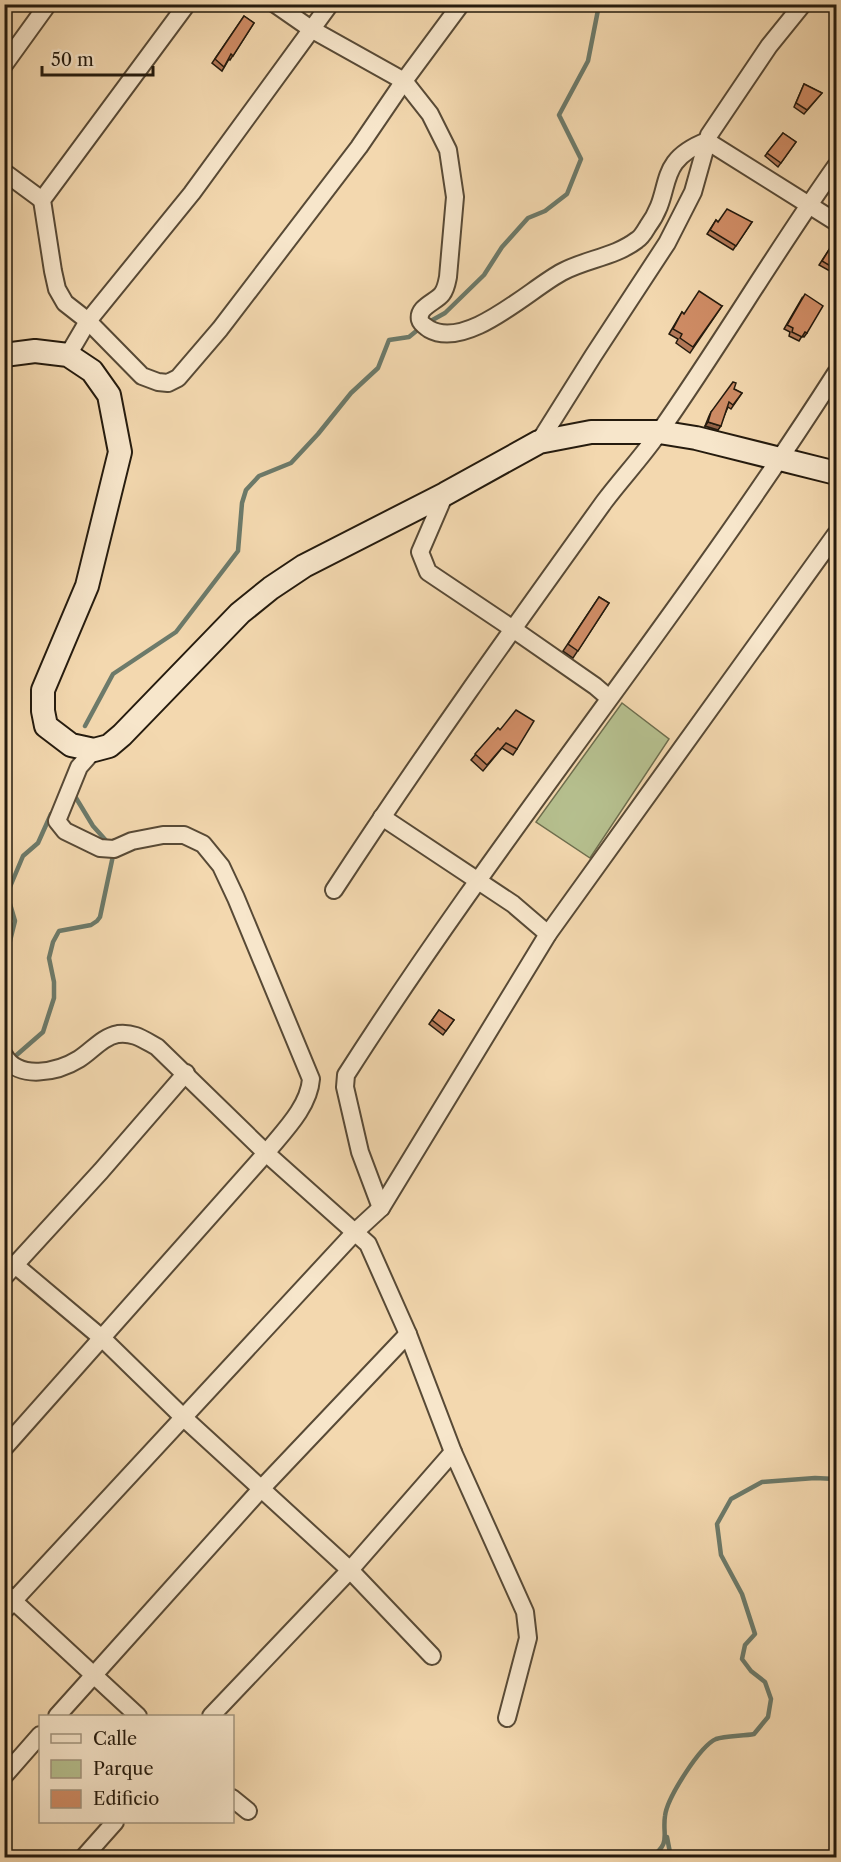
<svg xmlns="http://www.w3.org/2000/svg" width="841" height="1862" font-family="'Libre Caslon Text',serif">
<style>
.green{fill:#b6c08f;stroke:#6e6e4e;stroke-width:1.5}
.lines{fill:none;stroke-linecap:round;stroke-linejoin:round}
.stream{stroke:#6c7a6a;stroke-width:4.5}
.minor-casing{stroke:#584a36;stroke-width:20}
.secondary-casing{stroke:#251b0e;stroke-width:26}
.minor{stroke:#f7e6cb;stroke-width:16}
.secondary{stroke:#f7e6cb;stroke-width:22}
.wall{fill:#b27857;stroke:#251b0e;stroke-width:1.5}
.shaded-wall{fill:#916247;stroke:#251b0e;stroke-width:1.5}
.building{fill:#cf8c65;stroke:#251b0e;stroke-width:1.5}
</style>
<rect width="100%" height="100%" fill="#f3d8af"/>
<filter id="stains"><feTurbulence type="fractalNoise" baseFrequency=".00333" numOctaves="4"/><feColorMatrix values="0 0 0 0 .2 0 0 0 0 .09 0 0 0 0 .02 0 0 0 .5 -.17"/></filter>
<radialGradient id="worn" r=".72"><stop offset=".6" stop-color="#630" stop-opacity="0"/><stop offset="1" stop-color="#630" stop-opacity=".3"/></radialGradient>
<!-- green -->
<path class="green" d="M622 703 669 739 590 858 536 822Z"/>
<g class="lines">
<!-- stream -->
<g class="stream">
<path d="M427 323 445 313 484 275 502 247 528 218 545 211 567 194 581 159 559 115 588 61 598 10 602 4"/>
<path d="M85 726 113 674 176 632 238 551 242 503 246 490 259 476 291 463 318 434 351 393 378 368 389 340 409 337 420 328"/>
<path d="M73 793 93 826 110 845"/>
<path d="M4 946 9 945 15 921 7 894 23 856 38 843 51 814"/>
<path d="M12 1059 43 1032 54 998V982L49 958 53 942 59 931 91 925 97 921 100 917 114 851"/>
<path d="M667 1837 671 1858"/>
<path d="M650 1858C672 1843 662 1836 665 1816 667 1798 700 1746 716 1739 725 1736 744 1736 754 1734L768 1717 771 1699 765 1682 751 1671 742 1659 745 1645 755 1634 742 1594 721 1555 717 1524 731 1499 762 1482 815 1478 836 1479"/>
</g>
<defs>
<g id="minor">
<path d="M187 4 42 200 53 271 57 289 65 303 88 321 142 376 158 382 168 383 178 378 220 329 359 147 404 81 461 4"/>
<path d="M275 4 311 29 404 81 430 114 448 150 455 197 448 277C447 282 446 289 442 294 436 302 417 307 420 320 421 324 425 326 429 329 467 351 531 288 562 272 586 259 615 257 637 240 642 237 645 231 648 226 675 190 653 162 707 141"/>
<path d="M4 65 48 4"/>
<path d="M707 141 836 222"/>
<path d="M4 172 42 200"/>
<path d="M68 355 88 321 192 193 330 4"/>
<path d="M539 442 593 356 667 243 693 192 709 135 769 46 803 4"/>
<path d="M445 494 420 552 428 572 513 629 595 686 609 698"/>
<path d="M382 817 513 904 548 934"/>
<path d="M334 890C420 758 512 630 604 502 622 478 643 456 660 431 721 344 775 252 836 166"/>
<path d="M4 1055C18 1081 58 1072 79 1059 92 1051 102 1037 118 1034 134 1032 144 1040 157 1047L266 1153 368 1244 408 1334 453 1452 525 1612 528 1638 507 1718"/>
<path d="M381 1208 360 1152 345 1087 346 1075C500 834 683 613 836 373"/>
<path d="M15 1265 103 1339 184 1418 350 1570 432 1656"/>
<path d="M4 1277 101 1171 186 1073"/>
<path d="M4 1448 266 1153C283 1132 309 1107 311 1079L236 898 221 866 203 844 184 835H163L132 841 114 849 100 848 65 831 57 821 79 767 94 750"/>
<path d="M4 1592 138 1716"/>
<path d="M4 1611 356 1231 381 1208 548 934 836 534"/>
<path d="M57 1716 261 1489 408 1334"/>
<path d="M211 1716 350 1570 453 1452"/>
<path d="M4 1776 40 1735"/>
<path d="M232 1798 248 1811"/>
<path d="M83 1858 115 1822"/>
</g>
<path id="secondary" d="M4 355 35 351 68 355 92 371 109 395 120 452 87 586 43 690V711L46 726 71 745 94 750 109 746 122 735 240 613 271 588 304 566 445 494 539 442 591 432H659L696 438 836 473"/>
</defs>
<!-- minor casing -->
<use href="#minor" class="minor-casing"/>
<!-- secondary casing -->
<use href="#secondary" class="secondary-casing"/>
<!-- minor -->
<use href="#minor" class="minor"/>
<!-- secondary -->
<use href="#secondary" class="secondary"/>
</g>
<!-- wall -->
<g class="wall">
<path d="M244 16 254 23 230 60 229 59 222 71 212 63Z"/>
<path d="M804 84 822 93 804 114 794 107Z"/>
<path d="M783 133 796 142 778 167 765 156Z"/>
<path d="M716 220 718 222H752L733 250 707 234Z"/>
<path d="M832 245 837 248V275L819 265Z"/>
<path d="M802 298 807 333 804 337 802 336 799 341 789 336 790 332 784 329Z"/>
<path d="M722 306 690 353 676 343 678 339 669 334 682 312 684 314Z"/>
<path d="M734 389 742 393 731 409 728 407 718 430 705 426 709 416 711 412Z"/>
<path d="M599 597 609 603 573 658 563 651Z"/>
<path d="M498 728 517 749 513 755 502 748 483 771 471 760Z"/>
<path d="M439 1010 454 1020 443 1035 429 1024Z"/>
</g>
<!-- shaded-wall -->
<path class="shaded-wall" d="M708 422 721 426 718 430 705 426Z"/>
<!-- building -->
<g class="building">
<path d="M244 16 254 23 233 56 231 54 224 67 215 59Z"/>
<path d="M804 84 822 93 807 110 796 103Z"/>
<path d="M783 133 796 142 781 163 767 153Z"/>
<path d="M727 209 752 222 736 246 710 230 716 220 718 222Z"/>
<path d="M832 245 837 248V270L822 261Z"/>
<path d="M699 291 722 306 693 347 680 338 682 334 673 329 682 312 684 314Z"/>
<path d="M805 294 823 306 807 333 805 332 802 337 792 332 793 328 787 325Z"/>
<path d="M733 382 736 383 734 389 742 393 733 405 729 402 721 426 708 422 711 412Z"/>
<path d="M599 597 609 603 578 651 568 644Z"/>
<path d="M516 710 534 721 517 749 506 743 487 765 475 754 498 728 500 730Z"/>
<path d="M439 1010 454 1020 446 1031 432 1020Z"/>
</g>
<!-- margin -->
<rect width="841" height="1862" fill="none" stroke="#f3d8af" stroke-width="24"/>
<rect x="6" y="6" width="829" height="1850" fill="none" stroke="#251b0e" stroke-width="3"/>
<rect x="12" y="12" width="817" height="1838" fill="none" stroke="#251b0e" stroke-width="1.5"/>
<!-- legend -->
<rect x="39" y="1715" width="195" height="108" fill="#f7e6cb" stroke="#a3957f" stroke-width="1.5"/>
<rect x="51" y="1734" width="30" height="9" fill="#f7e6cb" stroke="#a3957f" stroke-width="1.5"/>
<text x="93" y="1745" font-size="18" fill="#251b0e">Calle</text>
<rect x="51" y="1760" width="30" height="18" fill="#b6c08f" stroke="#a3957f" stroke-width="1.5"/>
<text x="93" y="1775" font-size="18" fill="#251b0e">Parque</text>
<rect x="51" y="1790" width="30" height="18" fill="#cf8c65" stroke="#a3957f" stroke-width="1.5"/>
<text x="93" y="1805" font-size="18" fill="#251b0e">Edificio</text>
<!-- scale -->
<path d="M42 66v9h111v-9" fill="none" stroke="#251b0e" stroke-width="3"/>
<text x="51" y="66" font-size="18" fill="#251b0e" stroke="#f7e6cb" stroke-width="4.5" paint-order="stroke">50 m</text>
<rect width="100%" height="100%" filter="url(#stains)"/>
<rect width="100%" height="100%" fill="url(#worn)"/>
</svg>
